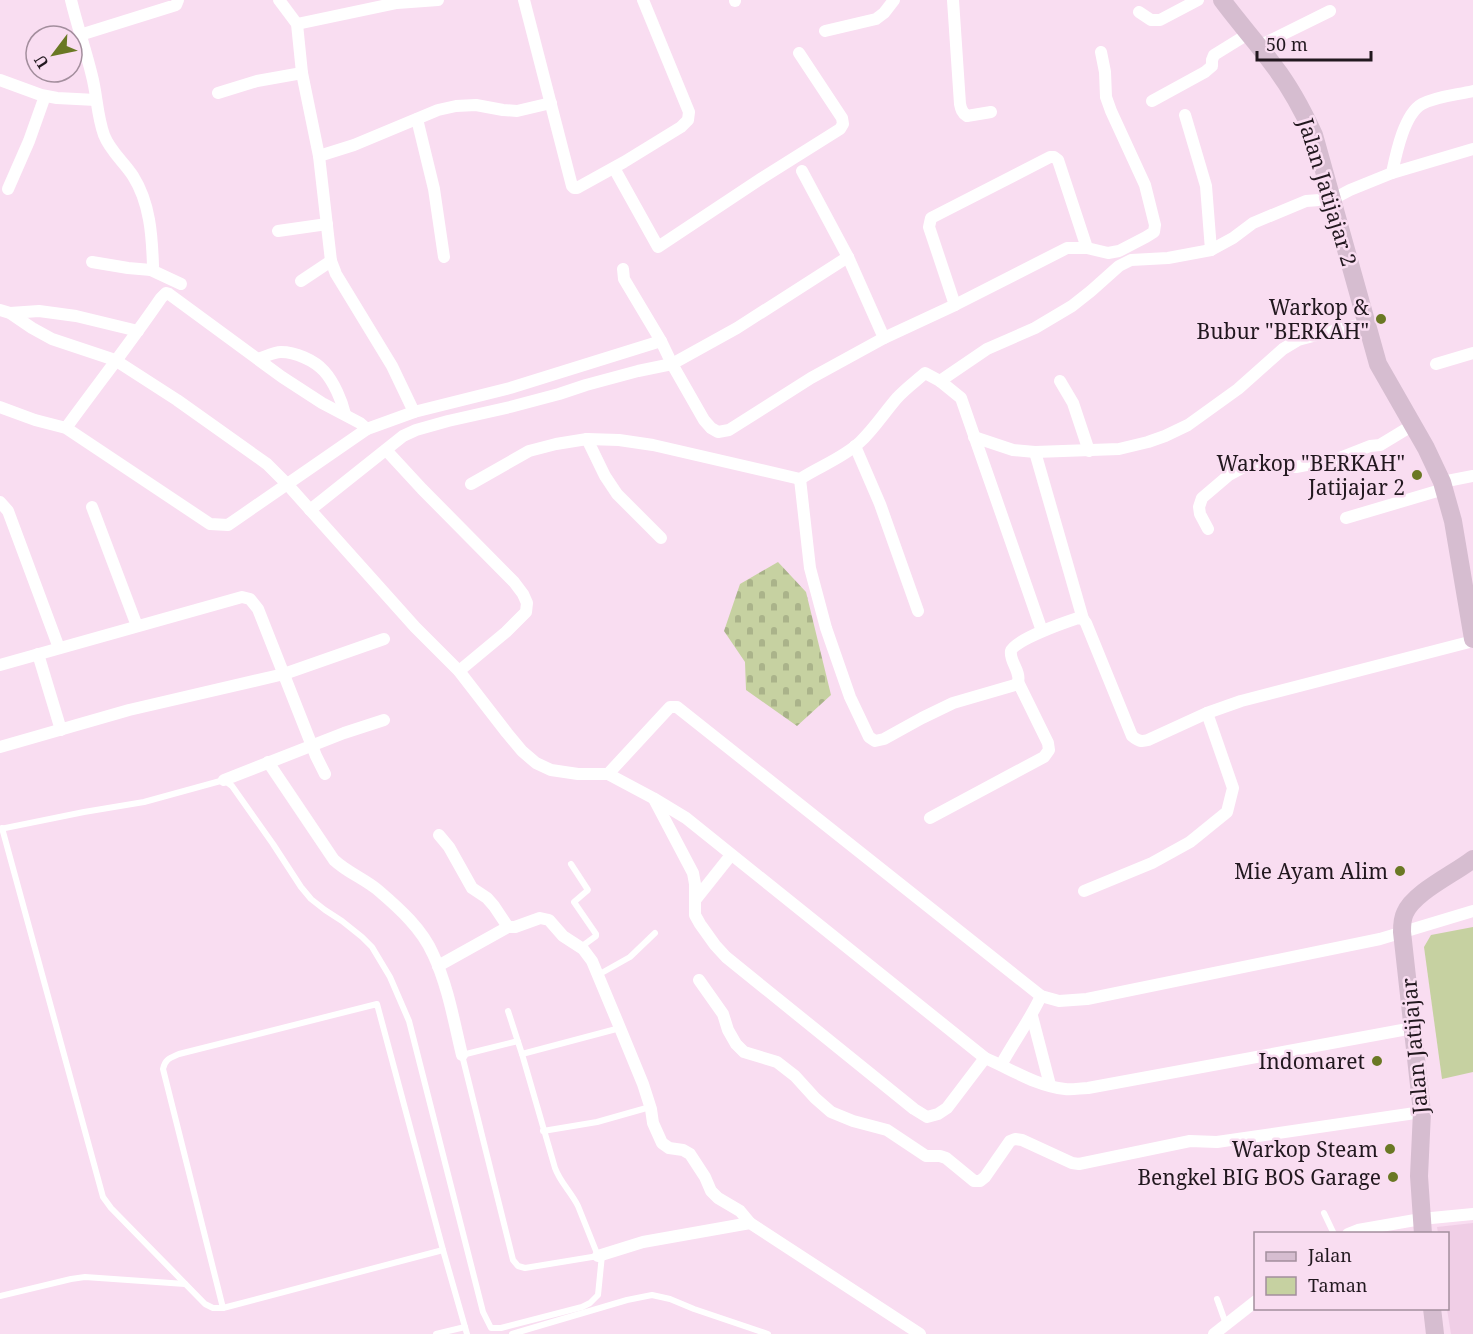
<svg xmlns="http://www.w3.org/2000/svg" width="1473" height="1334" font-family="'Noto Serif',serif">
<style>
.built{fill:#f0cee6}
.green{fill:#c6d1a1}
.cemetery{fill:url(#cemetery-stones)}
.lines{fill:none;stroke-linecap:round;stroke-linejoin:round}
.lane{stroke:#fff;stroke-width:6}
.street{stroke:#fff;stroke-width:12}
.secondary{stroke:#d6bdd0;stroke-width:18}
.poi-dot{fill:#6a7824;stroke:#f9ddf1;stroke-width:2}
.labels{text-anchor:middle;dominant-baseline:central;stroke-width:5;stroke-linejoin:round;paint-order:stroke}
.street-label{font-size:21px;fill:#22181f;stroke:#f9ddf1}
.poi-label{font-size:21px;fill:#22181f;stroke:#f9ddf1;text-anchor:end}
</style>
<defs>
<pattern id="cemetery-stones" width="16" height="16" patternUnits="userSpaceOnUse" patternTransform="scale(1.5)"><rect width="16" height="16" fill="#c6d1a1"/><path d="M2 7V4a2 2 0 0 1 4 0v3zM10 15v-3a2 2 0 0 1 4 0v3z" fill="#aab38a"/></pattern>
</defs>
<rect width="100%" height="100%" fill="#f9ddf1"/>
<!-- built -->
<path class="built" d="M1473 1223V1334H1451L1447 1309 1448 1234 1438 1233 1437 1227Z"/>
<!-- green -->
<path class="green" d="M1473 927V1072L1442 1079 1424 947 1431 935Z"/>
<!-- cemetery -->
<path class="cemetery" d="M778 562 806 592 831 695 797 726 746 690 745 662 724 631 740 584Z"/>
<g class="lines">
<!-- lane -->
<g class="lane">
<path d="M2 828 103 1197 111 1208 205 1304 213 1308H223L443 1250"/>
<path d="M0 829 84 812 144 802 224 780 232 786 273 844 301 887 311 899 325 910 342 921 362 937 372 947 390 977 409 1021 483 1312 491 1328H501L582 1307 590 1303 598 1295 602 1255"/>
<path d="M571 864 588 890 574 902 596 934V936L581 947"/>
<path d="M598 975 630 957 655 933"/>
<path d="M508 1011 522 1054 555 1168C560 1182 571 1192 578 1206L598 1256 525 1268 518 1266 513 1260 462 1055 518 1041"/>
<path d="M522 1054 620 1028"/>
<path d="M543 1131 597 1122 650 1107"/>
<path d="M1324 1213 1334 1234"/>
<path d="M0 1296 71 1279 85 1277 185 1284"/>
<path d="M1217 1299 1226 1324"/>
<path d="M223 1308 163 1069C165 1059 170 1058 179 1054L377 1004 443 1250 467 1334"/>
<path d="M436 1334 465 1327"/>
<path d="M512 1334 627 1300 652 1295 670 1299 694 1309 768 1334"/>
</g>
<!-- street -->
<g class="street">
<path d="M71 0C77 25 86 51 92 76 97 95 97 116 104 135 110 151 124 162 133 176 150 203 152 235 153 266L151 270"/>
<path d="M279 0 297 24 302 73 319 156 331 261 336 274 392 366 414 412"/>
<path d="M524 0 572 186 574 188H577L624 162 681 127 688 120 689 112 643 0"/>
<path d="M735 0V1"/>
<path d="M953 0 960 104C961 109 962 113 967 116L991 112"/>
<path d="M1139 12 1151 20H1160L1198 0"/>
<path d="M297 24 397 3 438 0"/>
<path d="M825 31 876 19 884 13 894 0"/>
<path d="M80 35 176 5 178 0"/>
<path d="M1259 46 1330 11"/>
<path d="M0 80 41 95 57 98 96 100"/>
<path d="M218 93 257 81 302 73"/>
<path d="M1152 101 1205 72 1212 66V60L1214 55 1248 34"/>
<path d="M1185 115 1206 186 1211 250"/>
<path d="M417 119 434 189 444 257"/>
<path d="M319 156 354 145 438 110 456 106 476 105 503 110 517 111 551 103"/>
<path d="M614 168 658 247 762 178 840 129 843 124 842 118 799 53"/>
<path d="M802 171 848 257 884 338"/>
<path d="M1392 173 1473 149"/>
<path d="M8 189 29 141 45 96"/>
<path d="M278 231 327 224"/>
<path d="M92 262 128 268 151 270 181 284"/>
<path d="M623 269 624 279 661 341 672 364 704 420 711 428 718 432 729 430 811 378 884 338 955 305 1067 248H1087L1108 253 1119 251 1146 237 1154 232 1155 225 1145 185 1111 111 1106 97 1105 72 1101 52"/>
<path d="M301 281 331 261"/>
<path d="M955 305 929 227 931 218 1050 157H1054L1058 160 1087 248"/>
<path d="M0 310 10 313 32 328 52 339 115 360 177 400 267 464 287 484 415 627 459 671 507 733 522 751 536 763 551 770 578 774H608L653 798 686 818 985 1058C1011 1069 1036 1086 1065 1089 1072 1090 1081 1088 1088 1088L1413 1028"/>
<path d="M10 313 39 311 76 316 138 331"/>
<path d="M258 359C265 357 273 352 281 352 295 352 314 360 324 371 334 382 342 401 345 414"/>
<path d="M1436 364 1473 353"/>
<path d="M940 381 987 349 1035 328 1072 306 1091 291 1119 266 1131 260 1168 258 1211 250 1233 238 1253 223 1306 201 1333 199 1350 190 1392 173C1396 154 1404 114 1422 104 1437 96 1456 95 1473 91"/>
<path d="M1060 381 1073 403 1089 451"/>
<path d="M0 407 35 420 66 428 210 524 228 525 367 429 414 412 510 388 661 341"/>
<path d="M66 428C98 384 131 342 161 298L166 293 169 294 282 377 322 403 360 423 367 429"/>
<path d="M974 437 1013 450 1035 452 1119 449 1148 442 1165 436 1188 425 1238 389 1283 349 1298 340 1328 332 1367 323"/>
<path d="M587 439 605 476 617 494 661 538"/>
<path d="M855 446 880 504 918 611"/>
<path d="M386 450 422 489 514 582 523 594 527 603 526 612 506 632 459 671"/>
<path d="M1035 452 1083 619"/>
<path d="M800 479 810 568 826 628 850 697 869 737 875 741 884 739 922 718 953 703 1015 685 1018 682C1021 671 1009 661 1011 651 1014 640 1066 622 1078 618L1083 619 1086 623 1132 736C1138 741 1141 742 1148 740L1207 713 1241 701 1473 641"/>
<path d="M1442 482 1473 476"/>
<path d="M471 484 529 451 556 444 587 439 619 440 653 445 800 479C820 466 843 458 860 442 874 429 884 413 897 398 905 389 916 381 925 373L940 381 961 398 1042 631"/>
<path d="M0 502 8 511 59 648"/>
<path d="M92 507 137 626"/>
<path d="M310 510 403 436 416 430 448 421 510 407 559 394 586 385 638 371 672 364 737 328 848 257"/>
<path d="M1346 518 1444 489"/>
<path d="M1208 529 1200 514 1199 507 1202 498 1229 475 1242 468 1258 464 1296 467 1337 459 1370 446 1380 445 1413 425"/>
<path d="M38 654 61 730"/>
<path d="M0 665 242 597 250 599 258 609 316 756 325 774"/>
<path d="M0 747 129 710 284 674 384 639"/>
<path d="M268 762 334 860C348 873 365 879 379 891 400 909 422 929 433 954 448 986 454 1022 462 1055"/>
<path d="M608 774 670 707H677L1041 996 1059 1001 1087 999 1380 939 1473 911"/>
<path d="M224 780 344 733 384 720"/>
<path d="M654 799 693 873 695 884V915L700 924 715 945 726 957 914 1109 927 1117 938 1114 947 1108 985 1058"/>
<path d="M930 818 1044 757 1049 750 1048 743 1018 682"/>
<path d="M439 835 449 847 472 888 487 898 494 906 508 927H515L540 918 549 920 563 936 583 949 592 961 620 1028 643 1084 651 1109 653 1123 662 1143 669 1148 683 1150 690 1154 705 1177 711 1191 718 1198 740 1211 750 1223"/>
<path d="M1084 891 1152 863 1190 842 1227 812 1233 788 1207 713"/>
<path d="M696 899 731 855"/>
<path d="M438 966 508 927"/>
<path d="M699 980 723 1014 728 1030 736 1044 744 1052 777 1062 795 1076 815 1098 831 1112 853 1121 887 1130 926 1156H940L946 1158 974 1181H980L985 1177 1010 1141 1015 1139 1022 1140 1072 1163 1079 1164 1190 1141 1217 1142 1422 1112"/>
<path d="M1032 1016 1050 1085"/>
<path d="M1001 1065C1014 1041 1030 1020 1041 996"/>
<path d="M1348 1234 1358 1230 1421 1219 1473 1214"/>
<path d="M598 1256 643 1242 750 1223 920 1334"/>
<path d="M1214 1334 1256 1301"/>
</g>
<!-- secondary -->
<g class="secondary">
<path d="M1222 0C1239 23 1258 44 1274 66 1291 88 1303 111 1314 135L1378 364 1426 448 1442 482 1453 521 1473 639"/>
<path d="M1423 1234 1419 1176 1422 1112 1402 932C1402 925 1402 919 1405 913 1414 892 1454 874 1473 859"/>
<path d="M1432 1308 1435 1334"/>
</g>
</g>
<!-- markers -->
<g class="poi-dot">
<circle cx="1381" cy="319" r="6"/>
<circle cx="1417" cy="475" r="6"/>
<circle cx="1400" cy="871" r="6"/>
<circle cx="1377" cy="1061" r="6"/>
<circle cx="1390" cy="1149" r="6"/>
<circle cx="1393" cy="1177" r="6"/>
</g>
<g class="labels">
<!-- street labels -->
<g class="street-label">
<text transform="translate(1328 192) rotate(73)">Jalan Jatijajar 2</text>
<text transform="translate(1414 1046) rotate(-95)">Jalan Jatijajar</text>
</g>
<!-- poi labels -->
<g class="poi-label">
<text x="1369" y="307">Warkop &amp;<tspan x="1369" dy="24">Bubur "BERKAH"</tspan></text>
<text x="1405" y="463">Warkop "BERKAH"<tspan x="1405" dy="24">Jatijajar 2</tspan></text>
<text x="1388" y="871">Mie Ayam Alim</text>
<text x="1365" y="1061">Indomaret</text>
<text x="1378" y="1149">Warkop Steam</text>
<text x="1381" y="1177">Bengkel BIG BOS Garage</text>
</g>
</g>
<!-- legend -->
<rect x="1254" y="1232" width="195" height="78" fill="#f9ddf1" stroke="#a38e9d" stroke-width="1.5"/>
<rect x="1266" y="1252" width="30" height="9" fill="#d6bdd0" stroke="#a38e9d" stroke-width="1.5"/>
<text x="1308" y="1262" font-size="18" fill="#22181f">Jalan</text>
<rect x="1266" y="1277" width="30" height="18" fill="#c6d1a1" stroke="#a38e9d" stroke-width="1.5"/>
<text x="1308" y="1292" font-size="18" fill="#22181f">Taman</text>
<!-- north arrow -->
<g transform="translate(54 54) rotate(238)"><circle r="28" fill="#f9ddf1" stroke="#a38e9d" stroke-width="1.5"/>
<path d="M0-4.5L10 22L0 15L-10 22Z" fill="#6a7824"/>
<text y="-9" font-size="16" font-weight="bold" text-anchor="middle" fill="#22181f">U</text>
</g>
<!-- scale -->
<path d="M1257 51v9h114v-9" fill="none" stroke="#22181f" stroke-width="3"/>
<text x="1266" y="51" font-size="18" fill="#22181f" stroke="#f9ddf1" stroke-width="4.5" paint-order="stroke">50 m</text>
</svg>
